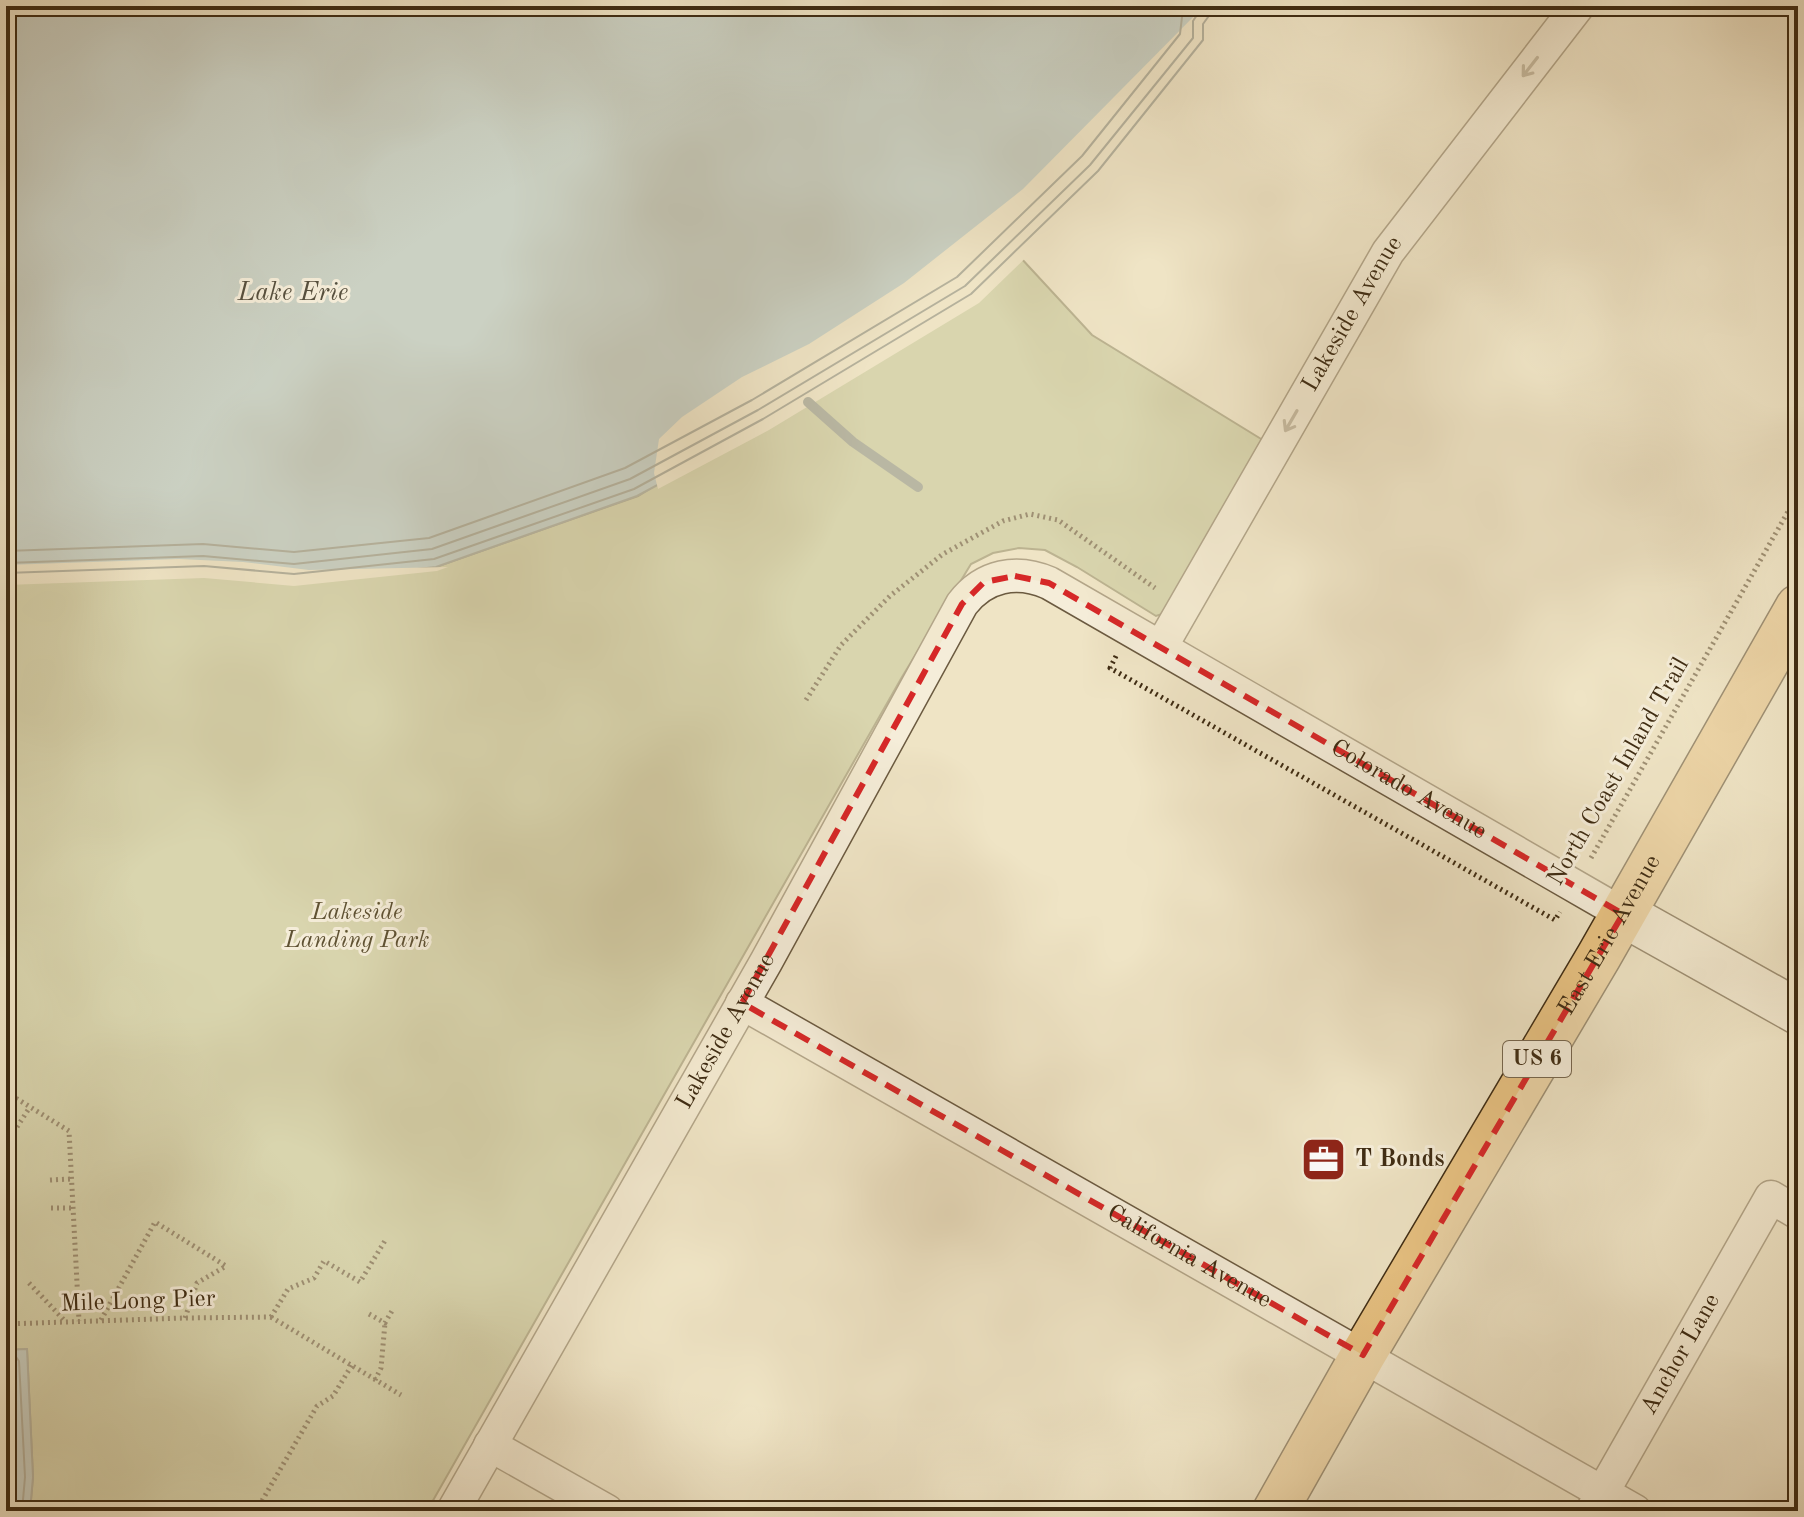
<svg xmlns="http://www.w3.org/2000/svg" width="1804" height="1517" font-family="'Old Standard TT',serif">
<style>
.green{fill:#bec392;stroke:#7e7852;stroke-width:2}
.water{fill:#a0bbc0;stroke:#79827b;stroke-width:2}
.pier{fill:#efe4c5}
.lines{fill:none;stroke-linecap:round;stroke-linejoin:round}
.shore{stroke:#70746a;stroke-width:2}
.stream{stroke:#79827b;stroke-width:10}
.street-casing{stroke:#6b5a40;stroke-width:35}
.secondary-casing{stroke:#3f2c13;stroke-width:47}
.primary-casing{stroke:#3f2c13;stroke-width:47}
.path{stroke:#3f2c13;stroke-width:5;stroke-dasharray:2 4;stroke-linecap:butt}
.street{stroke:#f5edd9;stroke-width:32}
.secondary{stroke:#f5edd9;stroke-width:44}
.primary{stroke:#e8c282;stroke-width:44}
.oneway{stroke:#9a8c76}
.marked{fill:none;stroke:#d62828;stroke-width:6;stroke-dasharray:16 10;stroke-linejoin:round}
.labels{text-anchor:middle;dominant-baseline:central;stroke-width:6;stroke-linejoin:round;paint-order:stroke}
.shield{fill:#f5edd9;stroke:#76664e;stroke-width:2}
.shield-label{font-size:22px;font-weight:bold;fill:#3f2c13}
.street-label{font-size:24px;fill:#3f2c13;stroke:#f5edd9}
.park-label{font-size:24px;font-style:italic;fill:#5f5233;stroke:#f5edd9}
.poi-label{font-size:24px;font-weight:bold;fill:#3f2c13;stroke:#f5edd9;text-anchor:start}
.water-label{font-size:26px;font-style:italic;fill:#57503e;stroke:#f5edd9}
</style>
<rect width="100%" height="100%" fill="#efe4c5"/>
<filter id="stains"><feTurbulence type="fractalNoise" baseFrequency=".0025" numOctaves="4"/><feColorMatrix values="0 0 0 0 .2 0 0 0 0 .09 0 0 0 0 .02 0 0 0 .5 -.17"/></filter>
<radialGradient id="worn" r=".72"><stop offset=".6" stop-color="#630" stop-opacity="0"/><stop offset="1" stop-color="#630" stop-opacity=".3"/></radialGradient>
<!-- green -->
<path class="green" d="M1020 257 1092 335 1266 442 1162 614 1156 616 1077 567 1045 550 1019 548 993 553 971 564 902 677 427 1511H30L33 1477 27 1349 6 1350V581L204 574 294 582 436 567 638 496Z"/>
<!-- water -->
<g class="water">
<path d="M6 6H1226L767 426 637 496 436 567 294 582 204 574 6 581Z"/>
<path d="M27 1349 33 1477 30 1511H6V1350Z"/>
</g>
<!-- pier -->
<g class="pier">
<path d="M1204 6H1230L1214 28 1216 44 1107 179 979 303 769 430 658 489 654 473 659 439 682 417 742 377 809 344 904 283 1023 189Z"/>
<path d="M179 559 243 562 309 570 448 567 437 571 294 586 204 578 6 585V565Z"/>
</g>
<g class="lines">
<!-- shore -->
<g class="shore">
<path d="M6 551 203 544 294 552 429 538 625 468 752 400 957 277 1082 156 1180 34 1182 17 1188 6"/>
<path d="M6 563 203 556 294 564 432 549 630 479 758 410 965 286 1090 165 1193 38V21L1203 6"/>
<path d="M6 573 204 566 294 574 434 559 634 489 763 419 971 294 1098 171 1203 40V24L1216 6"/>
<path d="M6 1357H16L19 1361 25 1477 22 1511"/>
<path d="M6 1368 9 1371 15 1477 12 1511"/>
</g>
<!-- stream -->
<path class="stream" d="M808 402 853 442 918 487"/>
<defs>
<g id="street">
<path id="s1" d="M1161 647 1388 252 1578 6"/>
<path id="s2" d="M742 1003 1635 1511"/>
<path d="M490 1445 607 1511"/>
<path id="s3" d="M453 1511 766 962 962 604C984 575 1017 569 1049 583L1623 914"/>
<path id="s4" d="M1592 1511 1771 1197 1798 1213"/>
</g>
<path id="secondary" d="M1623 914 1798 1012"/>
<g id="primary">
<path id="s5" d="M1275 1511 1363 1355 1599 956 1798 607"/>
</g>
</defs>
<!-- street casing -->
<use href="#street" class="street-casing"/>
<!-- secondary casing -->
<use href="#secondary" class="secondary-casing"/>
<!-- primary casing -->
<use href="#primary" class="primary-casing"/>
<!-- path -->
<g class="path">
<path d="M1116 656 1110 668 1555 920 1560 912"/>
<path d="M806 700 841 645 890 596 943 554 1003 521 1030 514 1058 520 1155 588"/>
<path d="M1591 858 1798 494"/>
<path d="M6 1092 69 1131 79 1321"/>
<path d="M17 1127 30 1107"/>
<path d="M50 1180 71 1179"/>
<path d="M51 1208H73"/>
<path d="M29 1283 65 1321"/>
<path d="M369 1314 385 1323 393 1309"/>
<path d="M271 1317 288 1289 314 1278 324 1261 360 1282 386 1239"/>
<path d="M271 1317 401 1395"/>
<path d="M101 1320 155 1222 226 1266 197 1283 185 1318"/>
<path d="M6 1324 185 1318 271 1317"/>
<path d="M375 1380 381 1368 385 1323"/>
<path d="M256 1511 317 1406 333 1396 352 1365"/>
</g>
<!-- street -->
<use href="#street" class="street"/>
<!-- secondary -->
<use href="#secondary" class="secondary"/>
<!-- primary -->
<use href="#primary" class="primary"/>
</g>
<!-- one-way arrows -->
<defs><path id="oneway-shaft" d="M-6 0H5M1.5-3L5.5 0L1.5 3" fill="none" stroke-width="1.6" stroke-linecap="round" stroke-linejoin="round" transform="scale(2)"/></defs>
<g class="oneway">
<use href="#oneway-shaft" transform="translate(1530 67) rotate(128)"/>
<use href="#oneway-shaft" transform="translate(1291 421) rotate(120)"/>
</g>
<!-- marked area -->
<path d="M0 0H1804V1517H0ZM1015 576 1049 583 1623 914 1363 1355 742 1003 962 604 984 582Z" fill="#efe4c5" fill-opacity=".55" fill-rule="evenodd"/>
<path class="marked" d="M1015 576 1049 583 1623 914 1363 1355 742 1003 962 604 984 582Z"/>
<!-- icons -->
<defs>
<symbol id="office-square" viewBox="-11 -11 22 22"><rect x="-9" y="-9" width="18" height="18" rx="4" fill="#8f2418" stroke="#f5edd9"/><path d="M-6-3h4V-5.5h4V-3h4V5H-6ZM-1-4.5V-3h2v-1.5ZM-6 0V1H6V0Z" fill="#fff"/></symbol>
</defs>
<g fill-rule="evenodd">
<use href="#office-square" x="1298" y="1134" width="51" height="51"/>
</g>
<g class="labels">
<!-- shield labels -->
<rect class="shield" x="1503" y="1041" width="68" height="36" rx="6"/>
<g class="shield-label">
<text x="1537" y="1059">US 6</text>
</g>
<!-- street labels -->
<g class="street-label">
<text stroke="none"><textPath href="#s1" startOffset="384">Lakeside Avenue</textPath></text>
<text transform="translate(1619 772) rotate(-60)">North Coast Inland Trail</text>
<text stroke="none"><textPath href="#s3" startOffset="1552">Colorado Avenue</textPath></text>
<text stroke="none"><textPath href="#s5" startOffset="666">East Erie Avenue</textPath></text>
<text stroke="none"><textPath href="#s3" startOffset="552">Lakeside Avenue</textPath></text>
<text stroke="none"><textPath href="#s2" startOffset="514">California Avenue</textPath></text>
<text transform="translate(138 1302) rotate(-2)">Mile Long Pier</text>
<text stroke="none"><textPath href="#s4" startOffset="180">Anchor Lane</textPath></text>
</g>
<!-- park labels -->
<g class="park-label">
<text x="357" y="913">Lakeside<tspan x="357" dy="28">Landing Park</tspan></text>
</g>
<!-- poi labels -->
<g class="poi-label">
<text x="1355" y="1160">T Bonds</text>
</g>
<!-- water labels -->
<g class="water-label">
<text x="293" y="293">Lake Erie</text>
</g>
</g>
<!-- margin -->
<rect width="1804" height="1517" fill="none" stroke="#efe4c5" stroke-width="32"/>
<rect x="8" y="8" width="1788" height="1501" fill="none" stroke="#3f2c13" stroke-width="4"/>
<rect x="16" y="16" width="1772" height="1485" fill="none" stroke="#3f2c13" stroke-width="2"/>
<rect width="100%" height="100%" filter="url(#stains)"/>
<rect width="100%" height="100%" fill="url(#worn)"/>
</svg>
